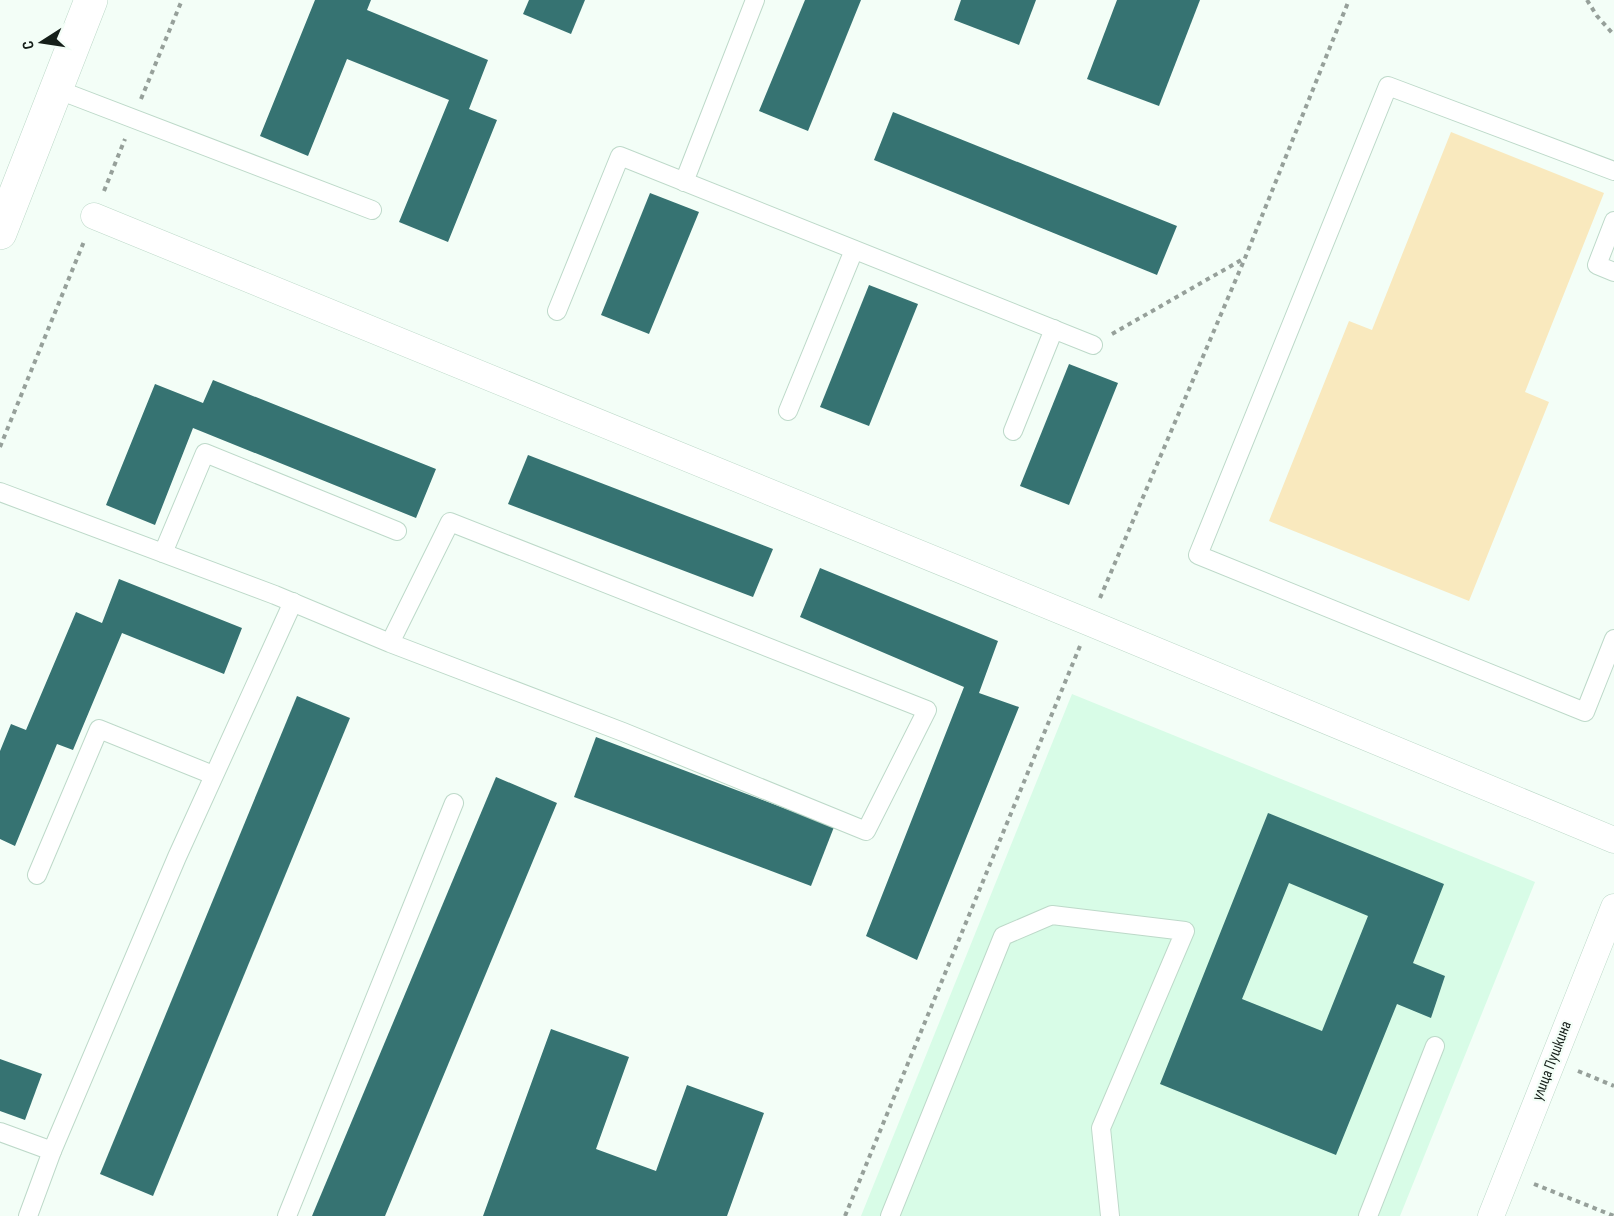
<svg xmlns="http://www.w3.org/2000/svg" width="1614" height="1216" font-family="'Sofia Sans Condensed',sans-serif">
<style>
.built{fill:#d8fce7}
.green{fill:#f9e9be}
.building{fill:#367372;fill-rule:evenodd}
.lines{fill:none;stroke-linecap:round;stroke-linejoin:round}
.service-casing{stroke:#bdd9c9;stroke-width:20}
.pedestrian-casing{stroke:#bdd9c9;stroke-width:27}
.secondary-casing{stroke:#bdd9c9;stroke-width:34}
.path{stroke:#96a09a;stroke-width:4;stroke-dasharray:4.5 4.5;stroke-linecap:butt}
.service{stroke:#fff;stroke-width:18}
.pedestrian{stroke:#fff;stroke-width:26}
.secondary{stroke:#fff;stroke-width:33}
.labels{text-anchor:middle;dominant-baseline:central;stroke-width:4.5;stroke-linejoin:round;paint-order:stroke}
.street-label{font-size:16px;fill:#151f19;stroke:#f3fef7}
</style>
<rect width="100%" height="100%" fill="#f3fef7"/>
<!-- built -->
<path class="built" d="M1072 694 1535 882 1400 1216H861Z"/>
<!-- green -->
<path class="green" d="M1451 132 1604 193 1525 392 1549 402 1469 601 1269 521 1349 321 1372 330Z"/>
<!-- building -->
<g class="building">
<path d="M315 0H371L367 10 488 60 469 109 497 120 448 242 399 222 449 100 347 59 308 156 260 136Z"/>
<path d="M529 0H585L571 34 523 14Z"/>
<path d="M805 0H861L808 131 759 111Z"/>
<path d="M961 0H1036L1019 45 954 20Z"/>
<path d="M1117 0H1200L1159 106 1087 79Z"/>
<path d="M893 112 1177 226 1157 275 874 160Z"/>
<path d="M650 193 699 212 649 334 601 315Z"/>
<path d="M869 285 918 304 869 426 820 407Z"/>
<path d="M1069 364 1118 383 1069 505 1020 486Z"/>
<path d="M213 380 436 469 416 518 193 428 155 525 106 505 155 384 203 403Z"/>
<path d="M528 455 773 549 753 597 508 504Z"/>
<path d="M820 568 998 641 979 693 1019 707 917 960 866 936 964 687 800 617Z"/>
<path d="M119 579 242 628 224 674 122 633 73 750 57 744 15 846 0 839V751L11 724 26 730 76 612 102 623Z"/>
<path d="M297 696 350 718 153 1196 100 1174Z"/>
<path d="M596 737 834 827 811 886 574 797Z"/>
<path d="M496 777 557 803 385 1216H312Z"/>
<path d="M1268 813 1444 884 1413 963 1445 976 1431 1018 1397 1004 1336 1155 1160 1084ZM1289 883 1368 916 1322 1031 1242 999Z"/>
<path d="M551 1029 629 1057 596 1149 656 1171 687 1085 764 1113 727 1216H483Z"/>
<path d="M0 1059 42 1074 25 1120 0 1111Z"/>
</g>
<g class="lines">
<defs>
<g id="service">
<path d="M56 89 372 210"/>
<path d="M1614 171 1388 86 1198 555 1585 712 1614 639"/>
<path d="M684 182 755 0"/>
<path d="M1614 221 1597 265 1614 272"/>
<path d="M557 311 620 156 1093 345"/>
<path d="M788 411 854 250"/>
<path d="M1013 431 1054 329"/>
<path d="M0 492 275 595 390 643 623 732 866 831 927 710 450 522 390 643"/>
<path d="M163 553 205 453 397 531"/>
<path d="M37 875 99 729 213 775"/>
<path d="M0 1132 52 1151"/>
<path d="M28 1216 52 1151 177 857 293 602"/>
<path d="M287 1216 454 803"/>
<path d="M890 1216 1003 936 1052 915 1185 931 1101 1128 1110 1216"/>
<path d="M1368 1216 1435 1046"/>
</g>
<g id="pedestrian">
<path d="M94 216 1090 623 1614 840"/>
<path d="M1491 1216 1614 907"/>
</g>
<path id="secondary" d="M0 233 91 0"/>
</defs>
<!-- service casing -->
<use href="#service" class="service-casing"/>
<!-- pedestrian casing -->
<use href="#pedestrian" class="pedestrian-casing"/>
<!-- secondary casing -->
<use href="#secondary" class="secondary-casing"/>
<!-- path -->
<g class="path">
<path d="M1587 0 1597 16 1614 35"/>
<path d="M141 99 182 0"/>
<path d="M104 191 125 139"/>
<path d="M1112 334 1243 259"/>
<path d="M0 447 85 239"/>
<path d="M1100 598 1245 258 1349 0"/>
<path d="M1578 1071 1614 1086"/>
<path d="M1534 1184 1614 1216"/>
<path d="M845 1216 1080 646"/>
</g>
<!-- service -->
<use href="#service" class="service"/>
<!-- pedestrian -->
<use href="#pedestrian" class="pedestrian"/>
<!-- secondary -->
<use href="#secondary" class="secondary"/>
</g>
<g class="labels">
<!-- street labels -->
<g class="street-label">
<text transform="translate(1552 1061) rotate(-69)">улица Пушкина</text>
</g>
</g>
<!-- north arrow -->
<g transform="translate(42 42) rotate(258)" stroke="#f3fef7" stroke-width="4.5" paint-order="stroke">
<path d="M0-4.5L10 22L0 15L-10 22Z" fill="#151f19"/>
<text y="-9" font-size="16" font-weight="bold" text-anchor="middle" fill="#151f19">С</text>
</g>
</svg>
